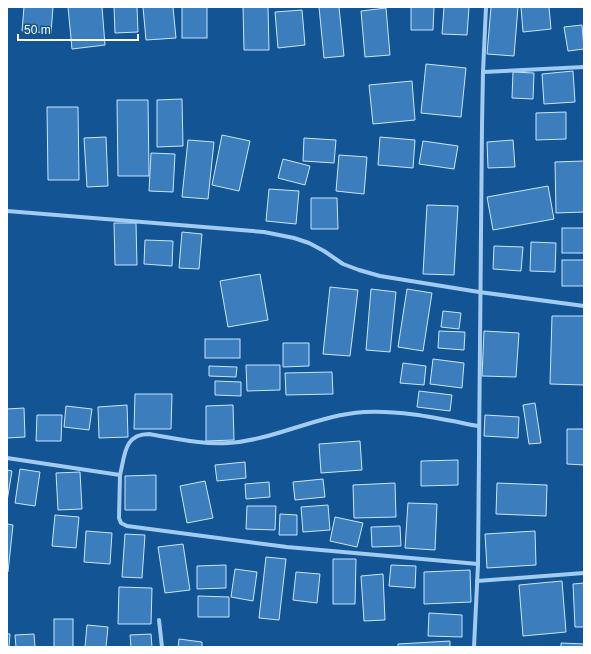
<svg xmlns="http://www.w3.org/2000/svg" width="591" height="654" font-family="Helvetica,sans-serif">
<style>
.building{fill:#3c7ebd;stroke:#cae4fd}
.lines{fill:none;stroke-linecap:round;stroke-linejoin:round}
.street{stroke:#a2cbf2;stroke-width:4}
</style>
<rect width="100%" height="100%" fill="#135495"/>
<!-- building -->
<g class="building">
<path d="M24 7H53L51 33 22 31Z"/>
<path d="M68 7H102L105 45 72 49Z"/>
<path d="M114 7H137L138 32 115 33Z"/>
<path d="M143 7H173L176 38 146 40Z"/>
<rect x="182" y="7" width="25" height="31"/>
<path d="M243 7H268L269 50H244Z"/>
<path d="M319 7H339L344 56 324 58Z"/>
<path d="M411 7H434L433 30H411Z"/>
<path d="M444 7H469L467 35 442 34Z"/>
<path d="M491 7H518L514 56 487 54Z"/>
<path d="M521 7H549L551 29 523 32Z"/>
<path d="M386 8 390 55 365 57 361 11Z"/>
<path d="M302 10 305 45 278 48 275 12Z"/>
<path d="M582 25 584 49 568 51 564 27Z"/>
<path d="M426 64 466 68 461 117 421 113Z"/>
<path d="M573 71 575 102 544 104 542 74Z"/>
<path d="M513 72 534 73 533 99 512 98Z"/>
<path d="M412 81 415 120 373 124 369 85Z"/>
<path d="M182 99 183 146 157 147V100Z"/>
<path d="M117 100H148L149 176H118Z"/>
<path d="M47 107H78L79 180H48Z"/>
<path d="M566 112V139L536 140V113Z"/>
<path d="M222 135 250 141 239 191 212 185Z"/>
<path d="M106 137 108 186 87 187 84 138Z"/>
<path d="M380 137 415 140 413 168 378 165Z"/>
<path d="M304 138 336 140 334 163 303 161Z"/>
<path d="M188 140 214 142 208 199 182 197Z"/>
<path d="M513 140 515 167 488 168 487 142Z"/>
<path d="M423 141 458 146 454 169 419 164Z"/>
<path d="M151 153 175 154 173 192 149 191Z"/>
<path d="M339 155 367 157 364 194 336 191Z"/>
<path d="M283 159 310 166 305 185 278 178Z"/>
<path d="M584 161V212L556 213 555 162Z"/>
<path d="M548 186 554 219 493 230 487 197Z"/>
<path d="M269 189 299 191 296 224 266 221Z"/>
<path d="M311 198H337L338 229H311Z"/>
<path d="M427 205 458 206 454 275 423 274Z"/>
<path d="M114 223H136L137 265H115Z"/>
<rect x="562" y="228" width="22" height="25"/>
<path d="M182 232 202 234 199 269 179 268Z"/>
<path d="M145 240 173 241 172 266 144 264Z"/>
<path d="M531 242 556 243 555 272 530 271Z"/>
<path d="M494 246 523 247 521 271 493 269Z"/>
<rect x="562" y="260" width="22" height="26"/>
<path d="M260 274 268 320 228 327 220 281Z"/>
<path d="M330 287 358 290 350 356 323 354Z"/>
<path d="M371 289 396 292 390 352 366 350Z"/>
<path d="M407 289 432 293 423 351 398 347Z"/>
<path d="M443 311 461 313 459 329 441 327Z"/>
<path d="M552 316H584V385L550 384Z"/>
<path d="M439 331 465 332 464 350 438 348Z"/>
<path d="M484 331 519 333 516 377 482 376Z"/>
<rect x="205" y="339" width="35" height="19"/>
<path d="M283 343H309V366L283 367Z"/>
<path d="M433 359 464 363 462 388 430 384Z"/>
<path d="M403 363 426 366 424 385 400 383Z"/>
<path d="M246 365H280V390L247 391Z"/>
<path d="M209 366 237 367 236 377 209 376Z"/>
<path d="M332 372 333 394 286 395 285 373Z"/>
<path d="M215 381 241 382V396L215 395Z"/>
<path d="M419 391 452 395 450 411 417 407Z"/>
<path d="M135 394H172L171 429H134Z"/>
<path d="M535 403 541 443 529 444 523 405Z"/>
<path d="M127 405 128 437 99 438 98 407Z"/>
<path d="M233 405 234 440 206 441V406Z"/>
<path d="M66 406 92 409 89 430 64 427Z"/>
<path d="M24 408 25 437 7 438V409Z"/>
<path d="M37 415H62L61 441H36Z"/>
<path d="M485 415 519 417 518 438 484 436Z"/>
<path d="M567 429H584V465L567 464Z"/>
<path d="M360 441 362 470 321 473 319 444Z"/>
<path d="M458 460V485L421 486V461Z"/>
<path d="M245 462 246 478 217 481 215 465Z"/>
<path d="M20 469 40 472 35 506 15 503Z"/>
<path d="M7 470 12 471 7 501Z"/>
<path d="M80 472 82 509 58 510 56 473Z"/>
<path d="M156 475V510H125V476Z"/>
<path d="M323 479 325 497 295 500 293 482Z"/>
<path d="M205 481 213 518 187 523 180 486Z"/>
<path d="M269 482 270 497 246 499 245 484Z"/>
<path d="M395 483 396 517 354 518 353 485Z"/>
<path d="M497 483 547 485 546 516 496 514Z"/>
<path d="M408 503 437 504 435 550 405 548Z"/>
<path d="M328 505 330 530 303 532 301 507Z"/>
<path d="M247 506H276L275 530 246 529Z"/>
<path d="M280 514 297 515V535H279Z"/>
<path d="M55 515 79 517 76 548 52 546Z"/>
<path d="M335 517 363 523 357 547 330 541Z"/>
<path d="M7 524 13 525 8 572 7 571Z"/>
<path d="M400 526 401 546 372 547 371 527Z"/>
<path d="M86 531 112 533 110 564 84 562Z"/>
<path d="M535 531 536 565 487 568 485 534Z"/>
<path d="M125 534 145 535 142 578 122 577Z"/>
<path d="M183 544 190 590 165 593 158 547Z"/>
<path d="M266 557 286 559 279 620 259 618Z"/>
<path d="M333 559H356L355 604H333Z"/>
<path d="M226 565V588L197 589V566Z"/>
<path d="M391 565 416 566 415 588 389 586Z"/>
<path d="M235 569 257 572 253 601 231 597Z"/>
<path d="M470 570 471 602 424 604V572Z"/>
<path d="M296 572 320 574 317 603 293 600Z"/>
<path d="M383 574 385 620 364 621 361 576Z"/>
<path d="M562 581 566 632 523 636 519 585Z"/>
<path d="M584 583V627H575L573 584Z"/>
<path d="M119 587 152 588 151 624H118Z"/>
<path d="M198 596 229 597V617H198Z"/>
<path d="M429 613 462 615V637L428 636Z"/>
<rect x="54" y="619" width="19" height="28"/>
<path d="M87 625 108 627 106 647H85Z"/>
<path d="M7 634H10L9 647H7Z"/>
<path d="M34 634 35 647H16L15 635Z"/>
<path d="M151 634 152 647H131L130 635Z"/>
<path d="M179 639 202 642V647H178Z"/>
<path d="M450 641V647H398V644Z"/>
<path d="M561 643 584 644V647H561Z"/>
</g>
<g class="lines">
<!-- street -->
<g class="street">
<path d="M483 72 584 67"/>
<path d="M7 211 264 232 294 238 309 243 324 251 343 264 359 270 380 276 479 292 584 306"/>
<path d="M7 458 120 475 119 518 121 523 127 526 287 547 478 564"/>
<path d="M120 475C125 455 124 434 149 434 173 438 204 445 228 443 275 440 317 415 364 412 402 410 441 419 478 426"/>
<path d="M477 581 584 573"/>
<path d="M159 620 162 647"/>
<path d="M474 647 478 564 482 125 483 72 486 7"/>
</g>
</g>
<!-- border -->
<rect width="591" height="654" fill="none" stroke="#ffffff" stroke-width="16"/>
<!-- scale -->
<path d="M18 34v6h120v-6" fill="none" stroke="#ffffff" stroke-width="2"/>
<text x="24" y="34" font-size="12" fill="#ffffff" stroke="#135495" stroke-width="3" paint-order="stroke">50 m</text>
</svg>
